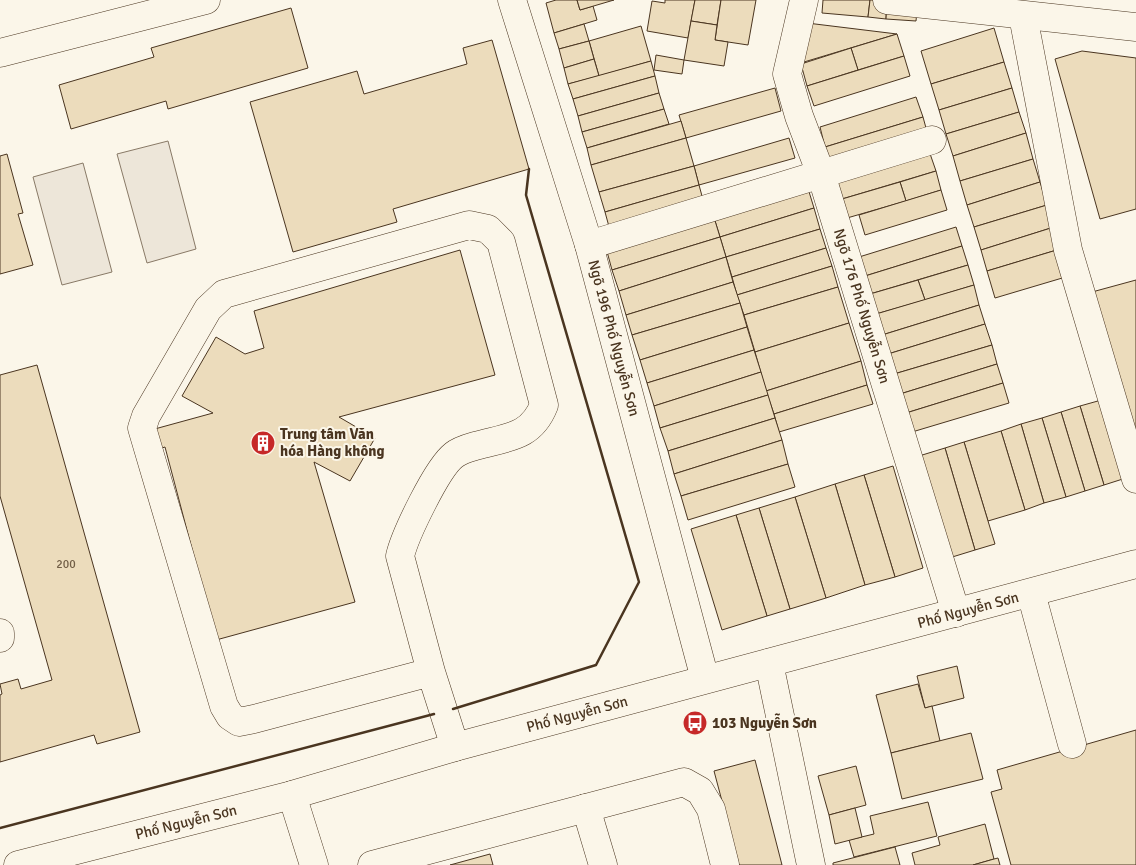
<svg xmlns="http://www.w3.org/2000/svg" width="1136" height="865" font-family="Signika,sans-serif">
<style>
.green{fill:#ede6d9;stroke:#887966}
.building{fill:#ecdcbc;stroke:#4a3520}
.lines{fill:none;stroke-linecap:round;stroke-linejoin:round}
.minor-casing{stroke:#4a3520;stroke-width:29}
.minor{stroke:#fbf6e9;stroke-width:28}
.wall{stroke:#4a3520;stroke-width:2.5}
.labels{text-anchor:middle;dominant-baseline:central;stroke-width:4;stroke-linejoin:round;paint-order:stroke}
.number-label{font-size:12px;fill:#725f47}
.street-label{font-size:15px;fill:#4a3520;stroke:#fbf6e9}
.poi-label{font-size:15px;font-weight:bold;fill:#4a3520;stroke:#fbf6e9;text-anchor:start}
</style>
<rect width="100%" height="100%" fill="#fbf6e9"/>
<!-- green -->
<g class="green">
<path d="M168 141 196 249 147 263 117 154Z"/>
<path d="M83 163 112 272 62 285 33 177Z"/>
</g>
<!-- building -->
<g class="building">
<path d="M556 0H577L580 10 593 6 597 20 554 33 546 3Z"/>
<path d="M577 0H614L580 10Z"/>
<path d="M665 0H695L688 38 647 31 652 1 665 3Z"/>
<path d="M695 0H721L717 25 691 21Z"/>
<path d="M721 0H756L748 45 715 40Z"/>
<path d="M823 0H870L868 17 822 13Z"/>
<path d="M870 0H887L886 19 868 17Z"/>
<path d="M887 0H918L916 21 886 19Z"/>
<path d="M291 8 308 68 168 109 166 101 71 129 59 85 154 57 151 48Z"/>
<path d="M691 21 717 25 715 40 728 42 724 66 684 60Z"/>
<path d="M807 23 897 34 804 62Z"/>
<path d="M584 24 589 41 559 49 554 33Z"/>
<path d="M641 26 651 61 599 76 589 41Z"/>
<path d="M994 28 1004 62 931 84 921 51Z"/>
<path d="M897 34 904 56 858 70 851 48Z"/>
<path d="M492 40 529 169 393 209 397 222 293 252 250 102 357 71 364 94 467 64 463 48Z"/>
<path d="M589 41 594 59 564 68 559 49Z"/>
<path d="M851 48 858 70 807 86 801 64Z"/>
<path d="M1082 51 1136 58V209L1100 219 1055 59Z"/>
<path d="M656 55 684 60 682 74 654 70Z"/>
<path d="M904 56 910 76 814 106 807 86Z"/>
<path d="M594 59 599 76 568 84 564 68Z"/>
<path d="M651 61 655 76 573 99 568 84Z"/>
<path d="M1004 62 1012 88 939 110 931 84Z"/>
<path d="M655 76 659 93 578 116 573 99Z"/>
<path d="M775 88 781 111 686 138 679 115Z"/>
<path d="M1012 88 1019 112 946 134 939 110Z"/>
<path d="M659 93 664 109 582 132 578 116Z"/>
<path d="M916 97 923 117 825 147 820 127Z"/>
<path d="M664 109 669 124 587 148 582 132Z"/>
<path d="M1019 112 1026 133 953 156 946 134Z"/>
<path d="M923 117 929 139 833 169 825 147Z"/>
<path d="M681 121 686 138 591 165 587 148Z"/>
<path d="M1026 133 1033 159 960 181 953 156Z"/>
<path d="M686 138 694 166 599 192 591 165Z"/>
<path d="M789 138 795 158 699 185 694 166Z"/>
<path d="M927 145 936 171 842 199 834 173Z"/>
<path d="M7 154 23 213 18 214 33 265 0 274V156Z"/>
<path d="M1033 159 1040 182 967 205 960 181Z"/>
<path d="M694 166 699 185 605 212 599 192Z"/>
<path d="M936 171 941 190 906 201 900 182Z"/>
<path d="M806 182 814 208 720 237 712 211Z"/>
<path d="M900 182 906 201 847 218 842 199Z"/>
<path d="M1040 182 1047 205 974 227 967 205Z"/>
<path d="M699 185 705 207 611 234 605 212Z"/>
<path d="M941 190 947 210 865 235 859 215Z"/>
<path d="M1047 205 1054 227 981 250 974 227Z"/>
<path d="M814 208 820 229 726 257 720 237Z"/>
<path d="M712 211 720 237 612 270 605 244Z"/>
<path d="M956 227 962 246 865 276 859 257Z"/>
<path d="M1054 227 1060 249 987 271 981 250Z"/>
<path d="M820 229 826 248 732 277 726 257Z"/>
<path d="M720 237 726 257 619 291 612 270Z"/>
<path d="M962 246 968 265 870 294 865 276Z"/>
<path d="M826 248 832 266 737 295 732 277Z"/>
<path d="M1060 249 1069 276 995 298 987 271Z"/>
<path d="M460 250 495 375 339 417 375 438 350 481 314 462 355 602 216 640 165 447 156 450 151 430 213 413 182 396 216 337 245 354 264 348 254 311Z"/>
<path d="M726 257 733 282 626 315 619 291Z"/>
<path d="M968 265 974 285 925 300 918 280Z"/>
<path d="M832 266 838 287 744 315 737 295Z"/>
<path d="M918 280 925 300 876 314 870 294Z"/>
<path d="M1136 280V443L1092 292Z"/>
<path d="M733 282 740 303 632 335 626 315Z"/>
<path d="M974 285 979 305 882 335 876 314Z"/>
<path d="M838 287 849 323 755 352 744 315Z"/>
<path d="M740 303 747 327 640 360 632 335Z"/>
<path d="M979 305 985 324 888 354 882 335Z"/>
<path d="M849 323 861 361 766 391 755 352Z"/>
<path d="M985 324 992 345 894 374 888 354Z"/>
<path d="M747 327 754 350 647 383 640 360Z"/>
<path d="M992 345 997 364 900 394 894 374Z"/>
<path d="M754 350 761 372 654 406 647 383Z"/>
<path d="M861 361 867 385 774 414 766 391Z"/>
<path d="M997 364 1003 383 906 413 900 394Z"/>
<path d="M37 365 140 732 97 744 94 735 0 762V695L2 694 0 684 18 679 21 689 52 680 0 496V375Z"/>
<path d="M761 372 768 395 660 428 654 406Z"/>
<path d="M1003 383 1009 403 912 432 906 413Z"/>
<path d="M867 385 873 404 779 432 774 414Z"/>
<path d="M768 395 775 418 668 451 660 428Z"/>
<path d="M1105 399 1129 477 1104 485 1080 406Z"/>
<path d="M1080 406 1104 485 1085 491 1061 412Z"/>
<path d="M1061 412 1085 491 1066 497 1042 418Z"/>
<path d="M775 418 782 440 674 474 668 451Z"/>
<path d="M1042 418 1066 497 1044 503 1021 424Z"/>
<path d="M1021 424 1044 503 1025 510 1001 431Z"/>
<path d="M1001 431 1025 510 988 521 964 442Z"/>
<path d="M782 440 788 464 681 496 674 474Z"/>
<path d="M964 442 995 544 975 550 945 448Z"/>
<path d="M945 448 975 550 949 558 919 456Z"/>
<path d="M788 464 795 487 688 520 681 496Z"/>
<path d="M893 466 923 568 895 577 864 475Z"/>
<path d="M864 475 895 577 865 585 835 484Z"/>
<path d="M835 484 865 585 826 598 795 497Z"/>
<path d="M795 497 826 598 790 609 759 508Z"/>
<path d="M759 508 790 609 767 616 736 515Z"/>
<path d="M736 515 767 616 722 630 691 529Z"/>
<path d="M957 666 964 698 925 708 917 676Z"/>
<path d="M918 684 925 708 932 706 940 741 891 753 876 695Z"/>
<path d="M1136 730V865H1011L991 792 1002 789 997 770Z"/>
<path d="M971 733 983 779 902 799 891 753Z"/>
<path d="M755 760 782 865H739L714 771Z"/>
<path d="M856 766 866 805 829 815 818 776Z"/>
<path d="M928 802 937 836 854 857 849 840 874 834 870 816Z"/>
<path d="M855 808 862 837 835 844 829 815Z"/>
<path d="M985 824 994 859 973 865H915L912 853 940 845 938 837Z"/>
<path d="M895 847 900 865H833V863Z"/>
<path d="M490 854 493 865H450Z"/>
<path d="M998 858 1000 865H973L994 859Z"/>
</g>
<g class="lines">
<defs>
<g id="minor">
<path d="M512 0 589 245 705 679"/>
<path d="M804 0 787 74 799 116 821 174 956 613"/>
<path d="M887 0 1136 27"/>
<path d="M1023 16 1068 250 1136 479"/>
<path d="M0 53 206 0"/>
<path d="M589 245 932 140"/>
<path d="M1031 593 1072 744"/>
<path d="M0 633V638"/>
<path d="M769 663 811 865"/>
<path d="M431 672 254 719 239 722 230 716 224 706 142 428 146 416 208 309 224 294 469 225 488 229 501 242 544 405C531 438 507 437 475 446 468 448 460 450 454 455 437 468 405 535 400 556L431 672 455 747"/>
<path d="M292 795 314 865"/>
<path d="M586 808 603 865"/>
<path d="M18 865 292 795 455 747 1136 564"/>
<path d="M372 865 684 782 700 791 711 809 725 865"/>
</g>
</defs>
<!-- minor casing -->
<use href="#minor" class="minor-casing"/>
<!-- minor -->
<use href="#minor" class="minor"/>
<!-- wall -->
<g class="wall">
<path d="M453 709 596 665 639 582 526 195 529 169"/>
<path d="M0 828 434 714"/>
</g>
</g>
<!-- icons -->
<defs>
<symbol id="building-disc" viewBox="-11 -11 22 22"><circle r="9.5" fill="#c62828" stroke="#fbf6e9"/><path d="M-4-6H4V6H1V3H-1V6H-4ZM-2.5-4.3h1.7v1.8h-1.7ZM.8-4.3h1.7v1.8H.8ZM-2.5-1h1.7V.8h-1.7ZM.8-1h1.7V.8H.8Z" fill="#fff"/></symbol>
<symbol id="bus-disc" viewBox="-11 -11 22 22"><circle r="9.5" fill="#c62828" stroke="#fbf6e9"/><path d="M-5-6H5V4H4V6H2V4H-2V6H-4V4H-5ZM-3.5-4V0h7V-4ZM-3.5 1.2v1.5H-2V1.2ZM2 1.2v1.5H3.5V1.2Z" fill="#fff"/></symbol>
</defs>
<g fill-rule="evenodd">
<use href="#building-disc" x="249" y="429" width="28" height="28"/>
<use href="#bus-disc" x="681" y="709" width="28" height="28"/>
</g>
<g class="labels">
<!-- number labels -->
<g class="number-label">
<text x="66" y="564">200</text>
</g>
<!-- street labels -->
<g class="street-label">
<text transform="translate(862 306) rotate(73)">Ngõ 176 Phố Nguyễn Sơn</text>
<text transform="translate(614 338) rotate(75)">Ngõ 196 Phố Nguyễn Sơn</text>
<text transform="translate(968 610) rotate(-15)">Phố Nguyễn Sơn</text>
<text transform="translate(577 714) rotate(-15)">Phố Nguyễn Sơn</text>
<text transform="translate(186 822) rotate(-14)">Phố Nguyễn Sơn</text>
</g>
<!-- poi labels -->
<g class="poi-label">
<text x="280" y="434">Trung tâm Văn<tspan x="280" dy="17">hóa Hàng không</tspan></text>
<text x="712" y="723">103 Nguyễn Sơn</text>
</g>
</g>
</svg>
